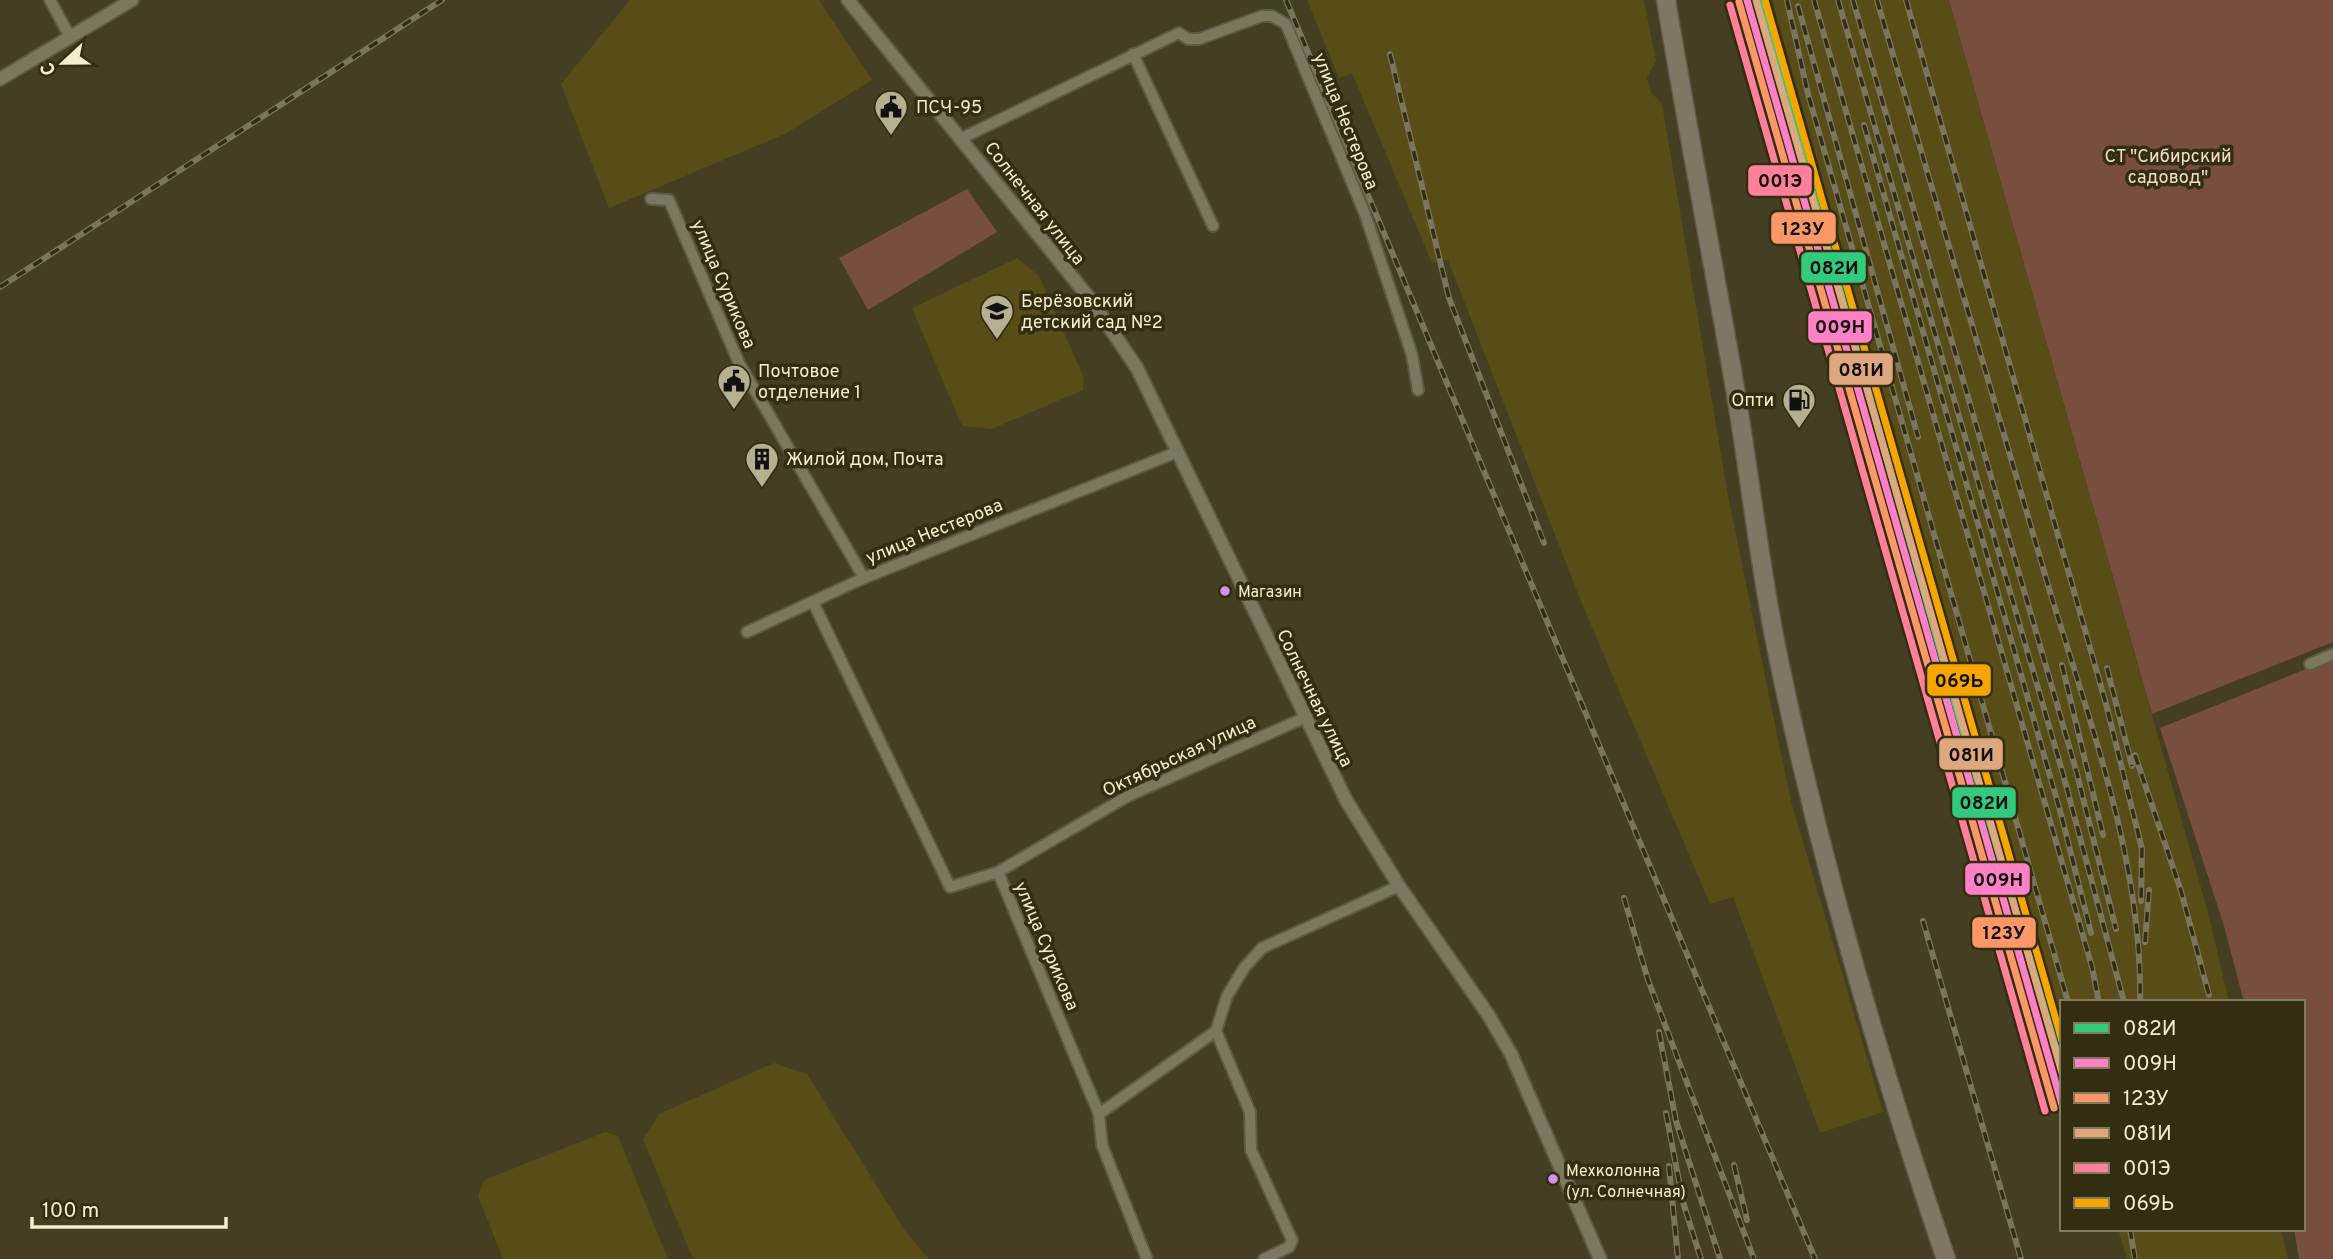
<svg xmlns="http://www.w3.org/2000/svg" width="2333" height="1259" viewBox="0 0 2333 1259" font-family="Overpass,sans-serif">
	<rect width="100%" height="100%" fill="#443e22"/>
	<!-- built -->
	<path fill="#584d16" d="M630,0H819L872,80L785,134L609,208L561,84Z
		M1307,0H1644L1656,61L1647,78L1651,92L1662,104L1727,491L1778,739L1791,801L1883,1112L1820,1133L1733,897L1710,904L1580,599L1448,260L1432,263L1352,73L1339,78Z
		M1772,0H1949L2209,916L2229,1002H2062V1028Z
		M1017,258L1039,276L1084,378L1083,390L992,429L962,426L912,308Z
		M774,1063L807,1074L905,1231L929,1259H693L643,1139L659,1114Z
		M605,1132L618,1136L668,1259H503L478,1196L484,1180Z
		M2118,1229H2281L2288,1259H2127Z"/>
	<!-- green -->
	<path fill="#784f3f" d="M1949,0H2333V642L2152,714Z
		M967,189L997,232L868,310L839,258Z
		M2333,658V1259H2299L2294,1229H2303V1002H2244L2224,926L2160,728Z"/>
	<g fill="none" stroke-linecap="round" stroke-linejoin="round">
		<defs>
			<path id="minor" d="M50,0L70,37
				M1133,54L1213,226
				M962,138L1179,33L1188,39H1199L1262,16H1272L1286,24L1365,214L1412,355L1418,390
				M651,199L669,200L739,363L864,578
				M813,602L950,887L998,872L1099,1114L1102,1145L1147,1259
				M747,632L864,578L1177,452
				M2310,664L2333,654
				M998,872L1128,796L1304,718
				M1216,1031L1250,1112L1251,1150L1292,1240L1289,1247L1264,1259
				M1099,1114L1216,1031L1227,996L1244,968L1262,948L1399,886"/>
			<path id="tertiary" d="M848,0L1090,299L1137,368L1346,800L1399,886L1489,1016L1511,1054L1600,1259
				M0,79L132,0"/>
			<path id="trunk" d="M1666,0C1687,126 1711,251 1733,377C1749,467 1758,557 1776,646C1818,854 1878,1059 1946,1259"/>
		</defs>
		<!-- minor casing -->
		<use href="#minor" stroke="#5e5a43" stroke-width="14"/>
		<!-- tertiary casing -->
		<use href="#tertiary" stroke="#5e5a43" stroke-width="16"/>
		<!-- trunk casing -->
		<use href="#trunk" stroke="#5e5a43" stroke-width="21"/>
		<!-- minor -->
		<use href="#minor" stroke="#7c775f" stroke-width="10"/>
		<!-- tertiary -->
		<use href="#tertiary" stroke="#7c775f" stroke-width="12"/>
		<!-- trunk -->
		<use href="#trunk" stroke="#807666" stroke-width="18"/>
		<defs>
			<path id="rail" d="M1286,0L1815,1259
				M1787,0L1808,94L2068,1002
				M1814,0L2092,967L2099,1002
				M1838,0L2063,774L2124,1002
				M1853,0L2076,770L2116,929
				M1877,0C1934,195 1991,390 2048,585C2088,718 2143,861 2140,1002
				M1906,0L2106,704L2142,849L2141,901
				M1798,6L1918,437
				M1390,54L1449,298L1544,543
				M1864,125L2062,818L2091,933
				M0,287L442,0
				M2062,665L2103,835
				M2107,668L2132,766
				M2135,755L2181,891L2209,995
				M1624,898L1648,980L1754,1259
				M1923,921L2021,1259
				M2145,942L2149,890
				M1659,1032L1676,1121L1720,1259
				M1666,1113L1683,1202L1701,1259
				M1734,1165L1747,1220
				M1669,1166L1678,1259
				M2130,1229L2135,1259"/>
		</defs>
		<!-- rail casing -->
		<use href="#rail" stroke="#7a755f" stroke-width="6"/>
		<!-- rail -->
		<use href="#rail" stroke="#332e12" stroke-width="3.5" stroke-dasharray="10" stroke-linecap="butt"/>
		<defs>
			<path id="rail-1" d="M1759,0L1958,714L2062,1069"/>
			<path id="rail-2" d="M1747,0L2062,1105"/>
			<path id="rail-3" d="M1739,2L2054,1108"/>
			<path id="rail-4" d="M1756,0L2062,1073"/>
			<path id="rail-5" d="M1730,5L2045,1111"/>
			<path id="rail-6" d="M1765,0L2062,1041"/>
		</defs>
		<!-- rail-1 casing -->
		<use href="#rail-1" stroke="#332e12" stroke-width="12"/>
		<!-- rail-2 casing -->
		<use href="#rail-2" stroke="#332e12" stroke-width="12"/>
		<!-- rail-3 casing -->
		<use href="#rail-3" stroke="#332e12" stroke-width="12"/>
		<!-- rail-4 casing -->
		<use href="#rail-4" stroke="#332e12" stroke-width="12"/>
		<!-- rail-5 casing -->
		<use href="#rail-5" stroke="#332e12" stroke-width="12"/>
		<!-- rail-6 casing -->
		<use href="#rail-6" stroke="#332e12" stroke-width="12"/>
		<!-- rail-1 -->
		<use href="#rail-1" stroke="#33ca7d" stroke-width="7"/>
		<!-- rail-2 -->
		<use href="#rail-2" stroke="#ff80c5" stroke-width="7"/>
		<!-- rail-3 -->
		<use href="#rail-3" stroke="#fc9868" stroke-width="7"/>
		<!-- rail-4 -->
		<use href="#rail-4" stroke="#dfa77e" stroke-width="7"/>
		<!-- rail-5 -->
		<use href="#rail-5" stroke="#ff8098" stroke-width="7"/>
		<!-- rail-6 -->
		<use href="#rail-6" stroke="#f7a600" stroke-width="7"/>
	</g>
	<!-- icons -->
	<defs>
		<symbol id="civic-pin" viewBox="-11 -11 22 30"><path d="M0 17L-7.5 6A9.5 9.5 0 1 1 7.5 6Z" fill="#b6b091" stroke="#332e12"/><path d="M-.6-6.5H3V-4.5H.6V-3L4-1V1h2V6H-6V1h2V-1L-.6-3ZM-1.2 2.5V6h2.4V2.5Z" fill="#111"/></symbol>
		<symbol id="school-pin" viewBox="-11 -11 22 30"><path d="M0 17L-7.5 6A9.5 9.5 0 1 1 7.5 6Z" fill="#b6b091" stroke="#332e12"/><path d="M0-5L7-2L0 1L-7-2ZM-4 1L0 2.5L4 1V4Q0 6-4 4Z" fill="#111"/></symbol>
		<symbol id="fuel-pin" viewBox="-11 -11 22 30"><path d="M0 17L-7.5 6A9.5 9.5 0 1 1 7.5 6Z" fill="#b6b091" stroke="#332e12"/><path d="M-5.5-6h7V0h2V4h1.3V-2.5L3-4.5l.8-.8L6-3V5H2.5V1h-1V6h-7ZM-4.2-4.7v3.2H.2V-4.7Z" fill="#111"/></symbol>
		<symbol id="building-pin" viewBox="-11 -11 22 30"><path d="M0 17L-7.5 6A9.5 9.5 0 1 1 7.5 6Z" fill="#b6b091" stroke="#332e12"/><path d="M-4-6H4V6H1V3H-1V6H-4ZM-2.5-4.3h1.7v1.8h-1.7ZM.8-4.3h1.7v1.8H.8ZM-2.5-1h1.7V.8h-1.7ZM.8-1h1.7V.8H.8Z" fill="#111"/></symbol>
	</defs>
	<g fill-rule="evenodd">
		<use href="#civic-pin" x="872" y="88" width="38" height="52"/>
		<use href="#school-pin" x="978" y="292" width="38" height="52"/>
		<use href="#civic-pin" x="715" y="362" width="38" height="52"/>
		<use href="#fuel-pin" x="1780" y="381" width="38" height="52"/>
		<use href="#building-pin" x="743" y="440" width="38" height="52"/>
	</g>
	<!-- markers -->
	<g fill="#d193ec" stroke="#332e12" stroke-width="2.5">
		<circle cx="1225" cy="591" r="6"/>
		<circle cx="1553" cy="1179" r="6"/>
	</g>
	<g text-anchor="middle" stroke-width="7" stroke-linejoin="round" paint-order="stroke">
		<!-- bus labels -->
		<g font-size="16" fill="#f4eecd" stroke="#332e12" text-anchor="start">
			<text x="1238" y="597">Магазин</text>
			<text x="1566" y="1176">Мехколонна<tspan x="1566" dy="21">(ул. Солнечная)</tspan></text>
		</g>
		<!-- poi labels -->
		<g font-size="18" fill="#f4eecd" stroke="#332e12" text-anchor="start">
			<text x="916" y="113">ПСЧ-95</text>
			<text x="1021" y="307">Берёзовский<tspan x="1021" dy="21">детский сад №2</tspan></text>
			<text x="758" y="377">Почтовое<tspan x="758" dy="21">отделение 1</tspan></text>
			<text x="1774" y="406" text-anchor="end">Опти</text>
			<text x="786" y="465">Жилой дом, Почта</text>
		</g>
		<!-- street labels -->
		<g font-size="18" fill="#f4eecd" stroke="#332e12">
			<text transform="translate(1346 121) rotate(68)" y="6">улица Нестерова</text>
			<text transform="translate(1035 203) rotate(52)" y="6">Солнечная улица</text>
			<text transform="translate(724 284) rotate(67)" y="6">улица Сурикова</text>
			<text transform="translate(934 531) rotate(-22)" y="6">улица Нестерова</text>
			<text transform="translate(1315 698) rotate(64)" y="6">Солнечная улица</text>
			<text transform="translate(1179 756) rotate(-25)" y="6">Октябрьская улица</text>
			<text transform="translate(1047 946) rotate(67)" y="6">улица Сурикова</text>
		</g>
		<!-- park labels -->
		<g font-size="18" fill="#efd9d2" stroke="#332e12">
			<text x="2168" y="162">СТ "Сибирский<tspan x="2168" dy="21">садовод"</tspan></text>
		</g>
	</g>
	<g stroke="#332e12" stroke-width="2.5">
		<rect x="1747" y="164" width="66" height="33" rx="7" fill="#ff8098"/>
		<rect x="1770" y="211" width="67" height="34" rx="7" fill="#fc9868"/>
		<rect x="1800" y="251" width="67" height="33" rx="7" fill="#33ca7d"/>
		<rect x="1807" y="310" width="66" height="34" rx="7" fill="#ff80c5"/>
		<rect x="1828" y="352" width="66" height="34" rx="7" fill="#dfa77e"/>
		<rect x="1926" y="663" width="66" height="34" rx="7" fill="#f7a600"/>
		<rect x="1938" y="737" width="66" height="34" rx="7" fill="#dfa77e"/>
		<rect x="1951" y="786" width="66" height="33" rx="7" fill="#33ca7d"/>
		<rect x="1964" y="862" width="67" height="34" rx="7" fill="#ff80c5"/>
		<rect x="1971" y="916" width="66" height="33" rx="7" fill="#fc9868"/>
	</g>
	<g font-size="19" text-anchor="middle" font-weight="bold" fill="#111">
		<text x="1780" y="187">001Э</text>
		<text x="1803" y="235">123У</text>
		<text x="1834" y="274">082И</text>
		<text x="1840" y="333">009Н</text>
		<text x="1861" y="376">081И</text>
		<text x="1959" y="687">069Ь</text>
		<text x="1971" y="761">081И</text>
		<text x="1984" y="809">082И</text>
		<text x="1998" y="886">009Н</text>
		<text x="2004" y="939">123У</text>
	</g>
	<!-- legend -->
	<rect x="2060" y="1000" width="245" height="231" fill="#332e12" stroke="#807b5d" stroke-width="2"/>
	<rect x="2074" y="1023" width="35" height="10" fill="#33ca7d" stroke="#807b5d" stroke-width="2"/>
	<text x="2123" y="1035" font-size="21" fill="#f4eecd">082И</text>
	<rect x="2074" y="1058" width="35" height="10" fill="#ff80c5" stroke="#807b5d" stroke-width="2"/>
	<text x="2123" y="1070" font-size="21" fill="#f4eecd">009Н</text>
	<rect x="2074" y="1093" width="35" height="10" fill="#fc9868" stroke="#807b5d" stroke-width="2"/>
	<text x="2123" y="1105" font-size="21" fill="#f4eecd">123У</text>
	<rect x="2074" y="1128" width="35" height="10" fill="#dfa77e" stroke="#807b5d" stroke-width="2"/>
	<text x="2123" y="1140" font-size="21" fill="#f4eecd">081И</text>
	<rect x="2074" y="1163" width="35" height="10" fill="#ff8098" stroke="#807b5d" stroke-width="2"/>
	<text x="2123" y="1175" font-size="21" fill="#f4eecd">001Э</text>
	<rect x="2074" y="1198" width="35" height="10" fill="#f7a600" stroke="#807b5d" stroke-width="2"/>
	<text x="2123" y="1210" font-size="21" fill="#f4eecd">069Ь</text>
	<!-- north arrow -->
	<g transform="translate(63 63) rotate(248)" stroke="#332e12" stroke-width="5" paint-order="stroke">
	<path d="M0-5L12 26L0 18L-12 26Z" fill="#f4eecd"/>
	<text y="-10" font-size="19" font-weight="bold" text-anchor="middle" fill="#f4eecd">С</text>
	</g>
	<!-- scale -->
	<path d="M32 1217v10h194v-10" fill="none" stroke="#f4eecd" stroke-width="3.5"/>
	<text x="42" y="1217" font-size="21" fill="#f4eecd" stroke="#332e12" stroke-width="5" paint-order="stroke">100 m</text>
</svg>
